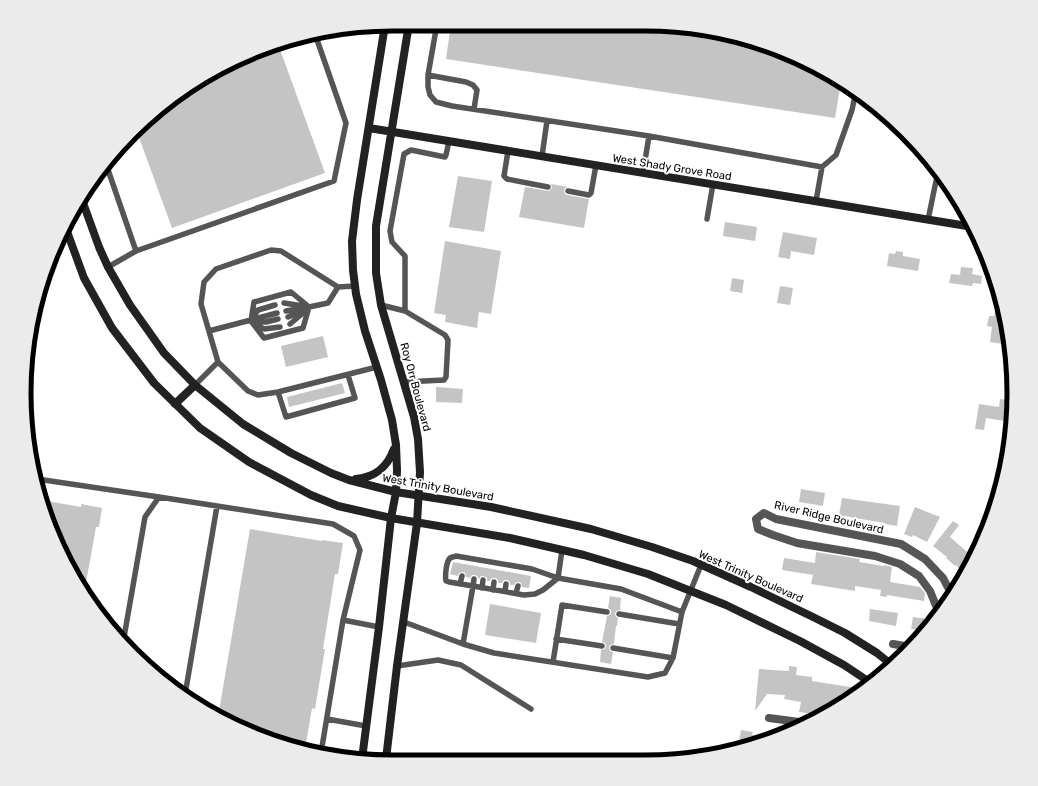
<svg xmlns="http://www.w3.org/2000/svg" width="1038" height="786" viewBox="0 0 1038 786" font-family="Rubik,sans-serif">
	<rect width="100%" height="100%" fill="#fff"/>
	<!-- building -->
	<path fill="#c4c4c4" d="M451,24L669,25L741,37L841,82L835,118L446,59Z
		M278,44L325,173L172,228L137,132L208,74Z
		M458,176L492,181L484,232L449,227Z
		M551,184L568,187L565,188L564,191L565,194L567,195L589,199L584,228L519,217L525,187L549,191L552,188Z
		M725,222L757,227L755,241L723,236Z
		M783,232L817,238L814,255L791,251L790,259L778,257Z
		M445,241L501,251L491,314L479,312L477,328L445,322L446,315L434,313Z
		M896,251L903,252V256L920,259L918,271L887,266L889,253L895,254Z
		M961,267L973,268L972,274L982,276L981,284L973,283L972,286L949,283L951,274L960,275Z
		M732,278L744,280L742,293L730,291Z
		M780,286L793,288L790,305L777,303Z
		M998,291L1007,321L1009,345L990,342L992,327L987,326L989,316H994Z
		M323,336L328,357L286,367L281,346Z
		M342,383L345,393L289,407L287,397Z
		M436,387L463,389L462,403L436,402Z
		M1000,399L1013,401L1011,422L986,418L984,430L975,429L979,404L999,407Z
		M801,489L825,493L823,506L799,502Z
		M842,498L900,506L897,526L885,524V523L861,519L839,515Z
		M41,500L81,507V504L102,508L99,527H96L84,594L44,511Z
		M915,507L940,517L927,542L913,535L912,537L904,534Z
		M953,521L959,525L950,537L973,557L964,574L956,565L955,566L946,558L947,557L933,546Z
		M250,529L322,541V540L343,543L338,574H335L323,649H325L315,709L312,708L305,749L274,742L218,717Z
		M816,552L860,559L859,562L884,566L885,565L892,567L890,582L920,587L925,593L924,601L887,595V597L880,596L881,590L855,586V591L811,584L813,575L782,570L784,558L815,563Z
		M453,562L531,576L529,588L522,587L521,583L519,582L515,583L514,585H510V582L507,580H504L502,583H498V580L495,578H492L490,581H487V578L484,576H481L479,579L477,576L475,575H472L470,578L466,577L465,573L463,572L459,573L458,576L450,574Z
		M610,596L621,598L620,610L616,611L615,614L616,617L618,618L617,626H616L614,644L610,645L609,648L610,651L613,652L611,664L600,662L601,650L605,649L606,646L605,643L602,642L607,616L610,615L611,613V610L608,608Z
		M490,604L541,613L536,643L485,635Z
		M870,609L898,613L896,626L869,621Z
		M913,617L934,620L925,631L911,629Z
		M789,666L797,667L796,675L812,677V681L863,689L850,700L822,715L799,712L801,702L784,699L785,695L767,694L755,711L759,669L789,671Z
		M741,730L753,732L752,735L770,738L738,747Z"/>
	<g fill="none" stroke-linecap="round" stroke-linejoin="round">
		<!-- lane -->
		<path stroke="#555" stroke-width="5.5" d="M437,24L428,75V87L430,95L436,102L452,106L649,136L822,167
			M428,75L466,82L473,85L477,90L474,109
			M508,151L504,176L507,179L548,187
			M542,156L547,121
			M106,164L136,251
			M643,173L649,136
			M568,191L589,195L591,193L596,165
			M816,201L822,167L836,155L852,110L856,91
			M707,219L713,184
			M928,220L936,181L938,179L945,180
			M108,267L136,251L334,181L346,123L315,34
			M355,286L338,287L281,251L271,250L216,269L204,282L201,304L218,362L248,391L258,395L278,392L377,367
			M291,292L309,307L303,328L264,338L251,321L254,302Z
			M284,303L303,306
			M381,305L405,311L445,335L448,340L446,377L444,380L404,382
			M286,311L309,307L328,303L338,287
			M405,311V256L392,242L390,231L404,154L411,150L445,157L446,155L449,141
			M288,317L304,310
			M252,319L258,310L275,305
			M255,321L266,322L278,319
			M254,323L264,329L280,327
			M290,324L309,308
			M209,331L277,313
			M195,385L218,362
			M278,392L286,417L355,398L348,375
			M37,479L159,497
			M562,550L558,578L621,589L682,612L701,565
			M474,579L473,586L449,582L446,581C445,576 446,562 450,558C452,557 454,557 456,556L532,569L558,578
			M460,584L462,576
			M482,588L483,580
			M493,590L494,582
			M505,591L506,584
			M516,593L518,586
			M619,614L679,624
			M404,622L463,644L473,586L524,595L535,594L543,590L558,578
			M556,639L602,646
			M123,643L145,517L159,497L333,524L354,536L360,550L343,620L379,627
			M463,644L494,653L648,677L665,673L673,658L682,612
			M613,648L673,658
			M553,662L562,605L607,612
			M397,666L438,660L461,665L531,709
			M185,695L217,506
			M327,719L366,726
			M321,753L343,620"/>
		<!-- street -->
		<path stroke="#555" stroke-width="8" d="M939,613L930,591L919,576L900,564L875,556L797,543L773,535L758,529L756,519L764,513L776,519L901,544L925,559L943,578L953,597
			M893,644L911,647
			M769,718L807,723"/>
		<!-- secondary -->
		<path stroke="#222" stroke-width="8" d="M369,128L973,227
			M82,200L99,247L108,267L130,305L164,353L195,385L243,424L291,453L331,473L349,480L396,492L491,507L591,529L652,547L693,561L751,587L813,617L845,633L877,653L892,665
			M65,226L84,278L112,328L154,383L200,428L249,462L311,495L338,506L391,518L510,538L584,555L648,574L726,605L800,641L844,665L871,683
			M175,404L195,385
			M356,479C375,477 387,468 394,449
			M362,759L379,627L391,518L396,492L397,470L396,445L392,420L381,380L365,331L356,294L353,270L352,241L357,200L385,25
			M386,759L397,666L417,523L420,472L418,439L414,417L381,305L376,273V226L409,24"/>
	</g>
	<g text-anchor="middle" stroke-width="4" stroke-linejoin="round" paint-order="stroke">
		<!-- street labels -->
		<g font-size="11" fill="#000" stroke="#fff">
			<text transform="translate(672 167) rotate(9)" y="4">West Shady Grove Road</text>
			<text transform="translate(416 387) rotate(75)" y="4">Roy Orr Boulevard</text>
			<text transform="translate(438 487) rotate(10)" y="4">West Trinity Boulevard</text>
			<text transform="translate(829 517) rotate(13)" y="4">River Ridge Boulevard</text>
			<text transform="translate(751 576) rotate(24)" y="4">West Trinity Boulevard</text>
		</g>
	</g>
	<!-- crop -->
	<path d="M0 0H1038V786H0ZM393 31H645A362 362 0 0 1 1007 393V393A362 362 0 0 1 645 755H393A362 362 0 0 1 31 393V393A362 362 0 0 1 393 31Z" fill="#ebebeb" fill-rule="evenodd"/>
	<path fill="none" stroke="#000" stroke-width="5" d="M393 31H645A362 362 0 0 1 1007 393V393A362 362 0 0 1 645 755H393A362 362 0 0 1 31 393V393A362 362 0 0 1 393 31Z"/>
</svg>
